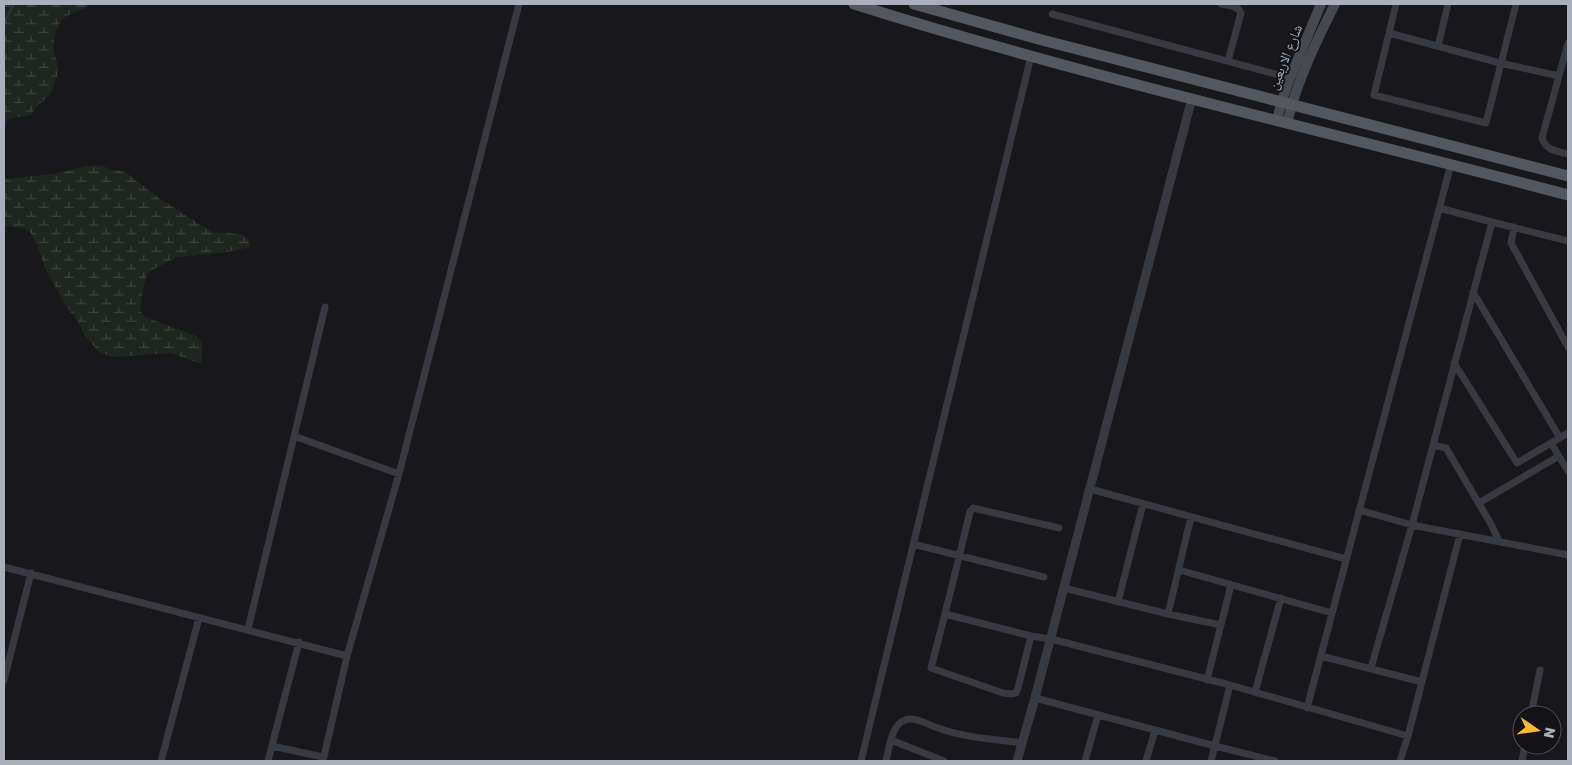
<svg xmlns="http://www.w3.org/2000/svg" width="1572" height="765" viewBox="0 0 1572 765" font-family="'Golos Text','Noto Naskh Arabic',sans-serif">
	<defs>
		<pattern id="wetland-marsh" width="20" height="14" patternUnits="userSpaceOnUse" patternTransform="scale(1.25)"><rect width="20" height="14" fill="#1e261f"/><path d="M1 5h8M5 5V1M11 12h8M15 12V8" fill="none" stroke="#3c433e"/></pattern>
	</defs>
	<rect width="100%" height="100%" fill="#18181b"/>
	<!-- wetland -->
	<path fill="url(#wetland-marsh)" d="M4,4H91C84,10 68,14 64,18C56,25 53,41 54,51C55,57 58,63 58,70C58,75 55,83 53,89C48,100 36,104 31,115L13,118L7,120L4,126Z
		M100,165L113,170L124,171L160,199L212,232L242,234L248,239L250,247L222,253L177,257L152,270L148,273L144,284L140,311L145,317L196,336L202,343L201,364L171,353L113,357L99,352L84,335L78,321L65,305L44,266L40,253L31,233L24,228L4,226V179L53,174L88,166Z"/>
	<g fill="none" stroke-linecap="round" stroke-linejoin="round">
		<!-- stream -->
		<path stroke="#2d3740" stroke-width="2" d="M4,23L14,4"/>
		<!-- minor -->
		<path stroke="#393a40" stroke-width="7" d="M1221,4C1228,5 1239,6 1241,13L1228,61
			M1396,4L1374,95L1486,123L1516,4
			M1052,14L1290,78
			M1389,33L1500,63L1559,76
			M1568,43L1542,138C1546,151 1557,151 1568,154
			M1438,46L1448,4
			M1439,208L1492,222
			M1514,227L1511,243L1568,347
			M1473,292L1560,438
			M1454,363L1517,463L1568,433
			M294,436L399,474
			M1551,443L1568,471
			M1433,445L1446,448L1491,524L1499,541
			M1090,489L1346,559
			M1479,503L1559,456
			M1359,510L1412,525L1568,555
			M1059,528L973,508L970,512L945,614L1031,636L1051,639L1230,685
			M913,544L1044,577
			M4,567L347,656
			M1179,570L1332,613
			M1064,588L1168,614L1221,625
			M1118,602L1143,504
			M945,614L931,668L1003,693L1011,694L1016,693L1018,688L1031,636
			M1168,614L1191,517
			M248,629L325,307
			M1321,656L1422,682
			M1371,668L1412,525L1492,222L1568,241
			M4,680L31,573
			M1207,680L1231,585
			M1255,692L1281,598
			M1035,698L1215,746L1275,761
			M1307,708L1451,164
			M1531,715L1540,670
			M891,740L944,761
			M272,746L323,757
			M161,761L199,618
			M268,761L299,642
			M323,761L347,656L399,474L519,4
			M861,761L1031,56
			M886,761C889,749 891,725 905,720C915,716 928,725 938,728C965,738 994,739 1023,743
			M1085,761L1098,715
			M1146,761L1155,730
			M1211,761L1230,685L1408,736
			M1400,761L1408,736L1460,534
			M1522,761L1525,745"/>
		<!-- tertiary -->
		<path stroke="#393a40" stroke-width="9" d="M1017,761L1035,698L1192,98"/>
		<!-- secondary -->
		<path stroke="#474950" stroke-width="10" d="M1277,121L1281,103L1290,78L1321,4
			M1287,123C1297,81 1316,42 1335,4"/>
		<!-- primary -->
		<path stroke="#55575f" stroke-width="11" d="M854,4C1089,78 1330,132 1568,195
			M914,4L1042,40L1568,176"/>
	</g>
	<g text-anchor="middle" stroke-width="4" stroke-linejoin="round" paint-order="stroke">
		<!-- street labels -->
		<g font-size="14" fill="#aaafbb" stroke="#131316">
			<text transform="translate(1285 57) rotate(-68)" y="5">شارع الاربعين</text>
		</g>
	</g>
	<!-- border -->
	<rect width="1572" height="765" fill="none" stroke="#aaafbb" stroke-width="10"/>
	<!-- north arrow -->
	<g transform="translate(1537 730) rotate(103)"><circle r="24" fill="#131316" stroke="#4f5158"/>
	<path d="M0-4L9 19L0 12L-9 19Z" fill="#fcbb2f"/>
	<text y="-8" font-size="14" font-weight="bold" text-anchor="middle" fill="#aaafbb">N</text>
	</g>
</svg>
